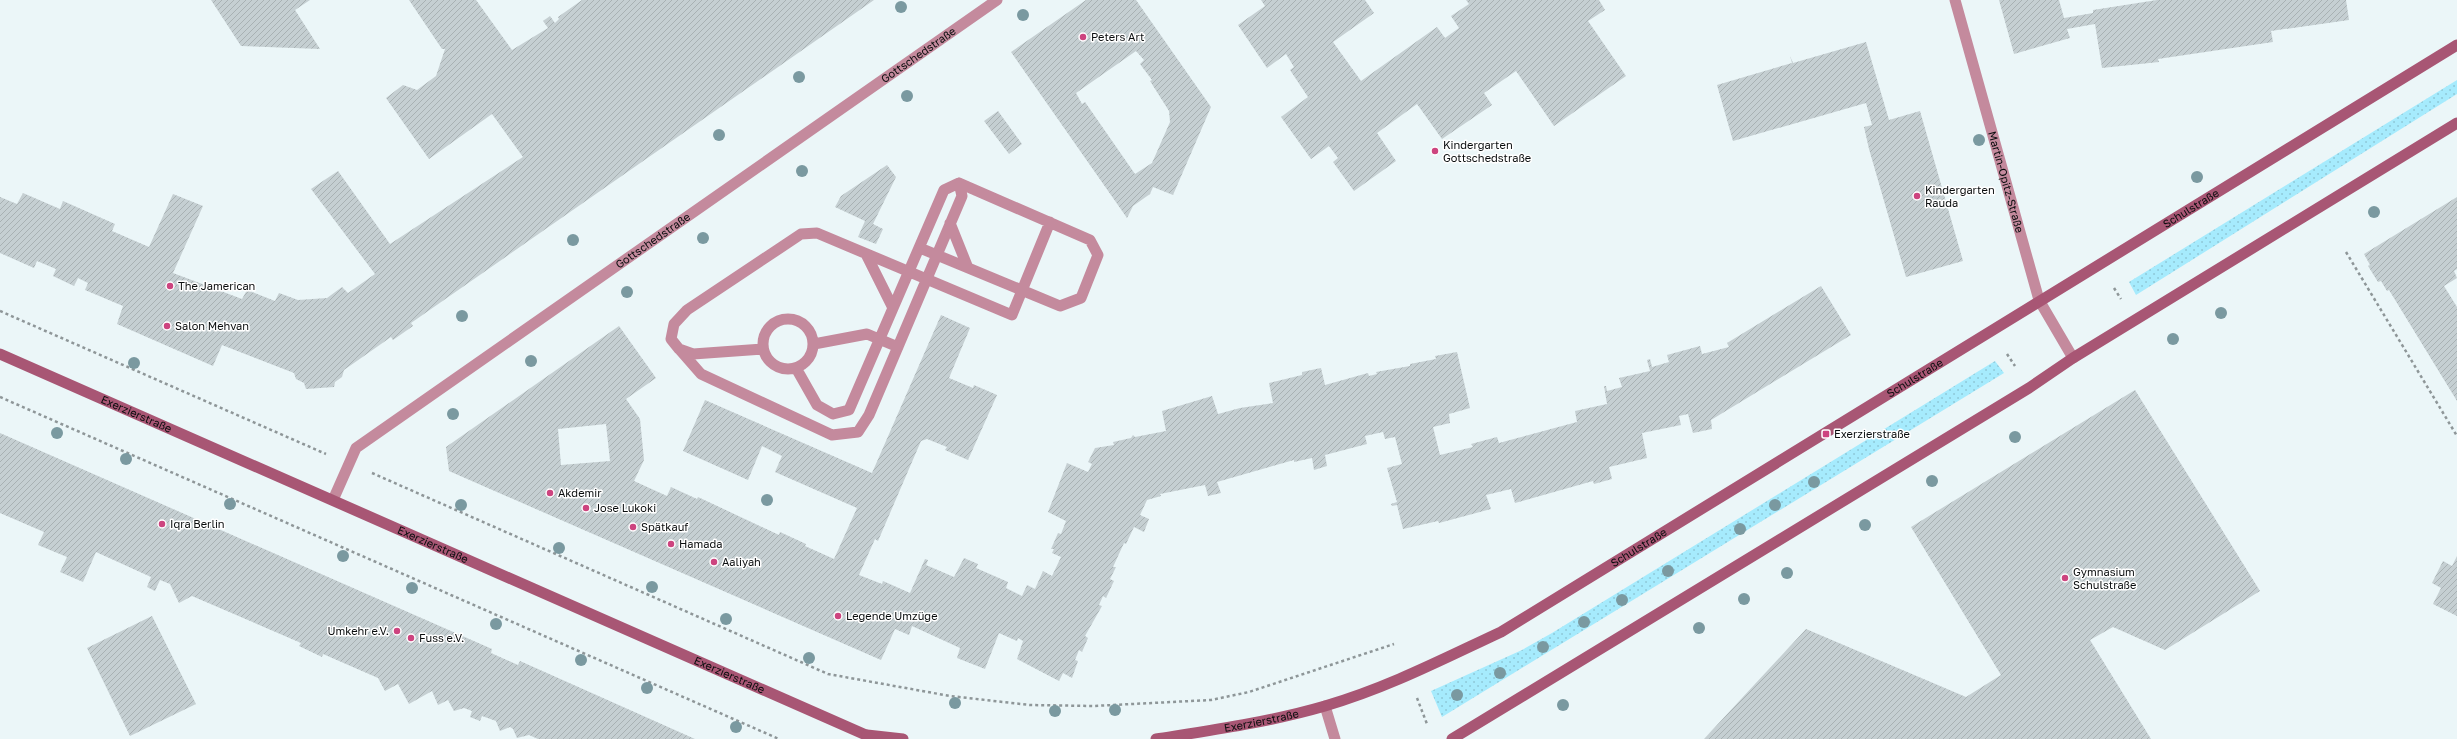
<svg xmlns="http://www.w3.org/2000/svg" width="2457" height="739" viewBox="0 0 2457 739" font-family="'Golos Text',sans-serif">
	<defs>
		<pattern id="grass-dots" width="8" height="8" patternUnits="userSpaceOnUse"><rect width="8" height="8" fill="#a6ebfd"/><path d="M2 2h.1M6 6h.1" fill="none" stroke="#8ec8d8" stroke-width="1.8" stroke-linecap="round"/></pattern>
		<pattern id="building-hatch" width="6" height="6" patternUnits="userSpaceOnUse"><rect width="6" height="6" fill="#c5cfd2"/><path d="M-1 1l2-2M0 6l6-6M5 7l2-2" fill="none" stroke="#a8b1b3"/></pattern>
	</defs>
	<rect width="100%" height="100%" fill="#ebf6f8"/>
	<!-- grass -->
	<path fill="url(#grass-dots)" d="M2457,80V94L2136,295L2129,282Z
		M1995,361L2004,373L1442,717L1431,691L1522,650L1552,633Z"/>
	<!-- building -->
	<path fill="url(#building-hatch)" fill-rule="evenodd" d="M211,0H310L295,10L320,49L241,46Z
		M409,0H476L512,50L548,28L543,21L550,16L555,23L559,19L558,17L582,0H874L411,323L413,326L393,340L391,337L344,370L342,377L335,382L334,387L306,389L304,383L296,379L294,373L222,345L213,366L117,324L123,306L85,290L88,283L78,278L74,286L53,276L56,269L37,261L34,268L0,253V197L17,204L23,193L60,209L63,201L115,224L112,231L149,247L173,194L203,206L173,273L242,299L247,290L275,301L279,293L298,300L327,298L342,287L348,293L375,274L311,189L338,171L390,244L523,157L492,114L429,159L386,98L403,85L417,90L436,76L445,49H442Z
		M1086,0H1136L1211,107L1173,195L1153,187L1150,194L1133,206L1127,218L1011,52ZM1136,51L1144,60L1140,64L1152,80L1150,81L1169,111L1170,122L1152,163L1135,174L1085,102L1082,104L1076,93Z
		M1261,0H1365L1374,13L1333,42L1361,81L1437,27L1445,38L1459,28L1451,16L1469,4L1466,0H1599L1605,10L1588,21L1626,76L1554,126L1516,71L1484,93L1492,105L1442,139L1417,104L1377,133L1396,161L1354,191L1333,162L1338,158L1329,146L1311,159L1281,117L1308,97L1290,70L1294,67L1286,54L1267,68L1238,25L1265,6Z
		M1999,0H2059L2064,18L2093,13V10L2157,0H2346L2349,20L2271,31L2273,42L2158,59L2159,62L2102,68L2095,24L2067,29L2070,38L2014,54Z
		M1866,42L1889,120L1920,111L1963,261L1906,277L1869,149L1864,127L1872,125L1866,103L1733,141L1717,85L1792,63L1790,56L1793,63Z
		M998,111L1022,144L1009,154L984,121Z
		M887,165L896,177L873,224L883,229L876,244L858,237L865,221L835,207L841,196Z
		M2457,197V269L2454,271L2457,278L2444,286L2457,307V401L2389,290L2387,291L2381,281L2378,282L2368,266L2370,265L2364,254Z
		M1821,286L1851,335L1711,420L1712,429L1693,433L1688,414L1679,416L1681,425L1642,433L1647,458L1609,467L1612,479L1594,484L1593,481L1515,503L1511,489L1486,495L1491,509L1439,523L1438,521L1403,529L1397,505L1392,506L1391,504L1397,502L1387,468L1402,464L1395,437L1385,439L1383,432L1365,436L1367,444L1325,455L1327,466L1314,470L1312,458L1294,462V460L1217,482L1221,493L1208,496L1205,485L1160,494L1161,496L1147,500L1140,515L1149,519L1144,532L1134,527L1126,544L1124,543L1113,567H1116L1110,579L1114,581L1113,583L1106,598L1103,596L1099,605L1102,606L1085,636L1088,638L1082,652L1079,650L1075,660L1078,661L1072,678L1063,673L1059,681L1017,659L1023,641L1018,638L1017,641L999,633L985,669L957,658L960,648L912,626L909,635L895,629L881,660L449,471L446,447L619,326L656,378L626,399L640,419L644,460L634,481L667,496L671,487L697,499L698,497L779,535L780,532L806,544L805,546L834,559L857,508L775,472L782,456L762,446L748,480L683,451L705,400L872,473L941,315L970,328L949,378L973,388L974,385L997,395L968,460L945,450L947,447L927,439L921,441L878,541L875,539L859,575L882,584L883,581L910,593L925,559L928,560L926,565L954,577L964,558L978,564L976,568L1008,582L1006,588L1022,596L1027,585L1035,589L1043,571L1052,576L1061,557L1052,553L1054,549H1051L1058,533L1061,534L1066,521L1048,512L1067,463L1088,472L1092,464L1088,462L1095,448L1114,445L1113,442L1131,438L1133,435L1135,437L1166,431L1162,411L1212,396L1218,414L1240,408L1273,403L1269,383L1302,375V372L1321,368L1325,385L1368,373L1369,376L1377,374L1376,372L1410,366V364L1436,359L1435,356L1457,352L1470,408L1449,414L1450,423L1433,427L1440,455L1473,447L1471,444L1497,437L1499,443L1577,422L1575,411L1607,404L1604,386H1606L1607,391L1622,387L1619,378L1650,371L1647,360L1650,359L1652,367L1669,362L1667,355L1700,346L1702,354L1729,347L1727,343ZM606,424L610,461L561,465L558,429Z
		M2135,390L2260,591L2165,650L2113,627L2090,640L2151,739H1704L1806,629L1966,697L2001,675L1911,527Z
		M0,433L492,649L491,653L518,665L520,661L695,739H538L529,735L517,738L513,729L510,727L500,731L496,721L482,716L480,721L470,717L472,711L464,708L454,711L448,700L438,705L432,691L409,704L398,684L385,691L378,678L323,654L322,657L299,646L301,643L192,596L179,603L170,584L160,580L155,591L147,587L151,577L96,552L83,582L60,572L67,557L38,545L44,532L0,513Z
		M2457,556V616L2433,604L2441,588L2432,583L2443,561L2452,566Z
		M152,616L196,704L130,736L87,648Z"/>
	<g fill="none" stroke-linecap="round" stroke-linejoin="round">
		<!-- path -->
		<path stroke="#8e9698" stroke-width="2.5" stroke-dasharray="3 3" stroke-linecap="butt" d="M2346,252L2457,436
			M2114,288L2121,299
			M0,311L326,454
			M2007,354L2015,366
			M0,397L779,739
			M372,473L828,674L950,696L1030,705L1093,706L1211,700L1249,692L1394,644
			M1417,698L1427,724"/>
		<!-- service -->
		<path stroke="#c48a9d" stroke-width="11" d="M950,223L968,268
			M866,254L893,308
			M763 344a25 25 0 1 1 50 0a25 25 0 1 1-50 0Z
			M814,344L867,334L898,347
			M763,349L693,354L679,349L671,339L674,324L687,310L801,234L817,233L1012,315L1050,222
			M680,350L701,374L832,435L858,432L869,415L962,196L959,183
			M796,368L817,405L833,414L849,410L944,190L959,183L1090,240L1098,255L1081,298L1060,306L920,248"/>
		<!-- minor -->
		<g stroke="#c48a9d" stroke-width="11">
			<path id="s1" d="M1955,0L2039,300L2073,358"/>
			<path id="s2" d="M333,500L356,448L997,0"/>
			<path d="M1325,706L1335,739"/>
		</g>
		<!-- secondary -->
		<g stroke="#a85674" stroke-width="11">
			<path id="s3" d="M0,354L875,739"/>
			<path d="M867,735L903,739"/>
			<path id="s4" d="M1156,739C1213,730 1270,722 1325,706C1387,688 1443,659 1501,632L2457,45"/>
			<path d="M1452,739L2029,388L2073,358L2457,123"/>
		</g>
	</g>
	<!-- trees -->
	<g fill="#7a99a0">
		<circle cx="901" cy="7" r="6"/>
		<circle cx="1023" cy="15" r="6"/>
		<circle cx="799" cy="77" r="6"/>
		<circle cx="907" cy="96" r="6"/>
		<circle cx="719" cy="135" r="6"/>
		<circle cx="1979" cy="140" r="6"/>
		<circle cx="802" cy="171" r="6"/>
		<circle cx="2197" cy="177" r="6"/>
		<circle cx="2374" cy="212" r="6"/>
		<circle cx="703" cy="238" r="6"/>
		<circle cx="573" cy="240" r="6"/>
		<circle cx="627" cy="292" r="6"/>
		<circle cx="2221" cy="313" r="6"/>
		<circle cx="462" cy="316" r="6"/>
		<circle cx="2173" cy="339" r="6"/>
		<circle cx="531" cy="361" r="6"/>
		<circle cx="134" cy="363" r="6"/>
		<circle cx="453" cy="414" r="6"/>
		<circle cx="57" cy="433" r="6"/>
		<circle cx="2015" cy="437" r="6"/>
		<circle cx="126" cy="459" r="6"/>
		<circle cx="1932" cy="481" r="6"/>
		<circle cx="1814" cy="482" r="6"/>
		<circle cx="767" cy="500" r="6"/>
		<circle cx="230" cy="504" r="6"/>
		<circle cx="461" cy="505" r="6"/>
		<circle cx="1775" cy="505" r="6"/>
		<circle cx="1865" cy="525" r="6"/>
		<circle cx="1740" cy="529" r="6"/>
		<circle cx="559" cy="548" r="6"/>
		<circle cx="343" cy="556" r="6"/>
		<circle cx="1668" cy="571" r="6"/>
		<circle cx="1787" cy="573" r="6"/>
		<circle cx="652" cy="587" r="6"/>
		<circle cx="412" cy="588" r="6"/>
		<circle cx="1744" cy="599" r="6"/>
		<circle cx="1622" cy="600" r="6"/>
		<circle cx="726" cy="619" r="6"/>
		<circle cx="1584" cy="622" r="6"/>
		<circle cx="496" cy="624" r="6"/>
		<circle cx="1699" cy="628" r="6"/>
		<circle cx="1543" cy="647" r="6"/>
		<circle cx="809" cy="658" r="6"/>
		<circle cx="581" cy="660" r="6"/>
		<circle cx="1500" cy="673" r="6"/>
		<circle cx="647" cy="688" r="6"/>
		<circle cx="1457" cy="695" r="6"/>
		<circle cx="955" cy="703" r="6"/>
		<circle cx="1563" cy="705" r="6"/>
		<circle cx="1115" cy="710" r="6"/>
		<circle cx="1055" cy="711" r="6"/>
		<circle cx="736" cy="727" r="6"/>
	</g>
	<!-- markers -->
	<g fill="#cd447f" stroke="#fff" stroke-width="1.5">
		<circle cx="1083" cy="37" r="4"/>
		<circle cx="1435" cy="151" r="4"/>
		<circle cx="1917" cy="196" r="4"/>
		<circle cx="170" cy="286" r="4"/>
		<circle cx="167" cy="326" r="4"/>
		<rect x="1822" y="430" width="8" height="8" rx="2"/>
		<circle cx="550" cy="493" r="4"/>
		<circle cx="586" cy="508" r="4"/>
		<circle cx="162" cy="524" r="4"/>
		<circle cx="633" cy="527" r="4"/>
		<circle cx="671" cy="544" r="4"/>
		<circle cx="714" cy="562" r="4"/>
		<circle cx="2065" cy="578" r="4"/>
		<circle cx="838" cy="616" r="4"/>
		<circle cx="397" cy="631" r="4"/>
		<circle cx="411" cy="638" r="4"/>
	</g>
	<g text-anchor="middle" stroke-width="3" stroke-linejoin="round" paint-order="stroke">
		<!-- poi labels -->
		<g font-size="11" fill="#0a0d0e" stroke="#fff" text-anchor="start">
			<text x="1091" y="41">Peters Art</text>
			<text x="1443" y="149">Kindergarten<tspan x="1443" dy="13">Gottschedstraße</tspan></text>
			<text x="1925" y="194">Kindergarten<tspan x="1925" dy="13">Rauda</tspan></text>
			<text x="178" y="290">The Jamerican</text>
			<text x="175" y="330">Salon Mehvan</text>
			<text x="1834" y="438">Exerzierstraße</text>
			<text x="558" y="497">Akdemir</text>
			<text x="594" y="512">Jose Lukoki</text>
			<text x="170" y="528">Iqra Berlin</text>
			<text x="641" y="531">Spätkauf</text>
			<text x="679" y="548">Hamada</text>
			<text x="722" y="566">Aaliyah</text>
			<text x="2073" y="576">Gymnasium<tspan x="2073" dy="13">Schulstraße</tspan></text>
			<text x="846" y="620">Legende Umzüge</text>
			<text x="389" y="635" text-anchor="end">Umkehr e.V.</text>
			<text x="419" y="642">Fuss e.V.</text>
		</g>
		<!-- street labels -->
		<g font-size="11" fill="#0a0d0e" stroke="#fff">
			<text dy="4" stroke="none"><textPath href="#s2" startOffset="743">Gottschedstraße</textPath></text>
			<text dy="4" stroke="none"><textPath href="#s1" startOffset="189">Martin-Opitz-Straße</textPath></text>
			<text dy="4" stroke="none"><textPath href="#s4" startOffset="1173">Schulstraße</textPath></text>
			<text dy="4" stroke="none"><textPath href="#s2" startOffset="419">Gottschedstraße</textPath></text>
			<text dy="4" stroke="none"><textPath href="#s4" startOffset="849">Schulstraße</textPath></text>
			<text dy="4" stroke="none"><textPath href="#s3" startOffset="149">Exerzierstraße</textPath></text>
			<text dy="4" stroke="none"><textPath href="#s3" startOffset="473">Exerzierstraße</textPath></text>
			<text dy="4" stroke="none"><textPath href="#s4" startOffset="525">Schulstraße</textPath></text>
			<text dy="4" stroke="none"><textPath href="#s3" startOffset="797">Exerzierstraße</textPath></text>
			<text dy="4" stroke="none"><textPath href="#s4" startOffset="107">Exerzierstraße</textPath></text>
		</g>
	</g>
</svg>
